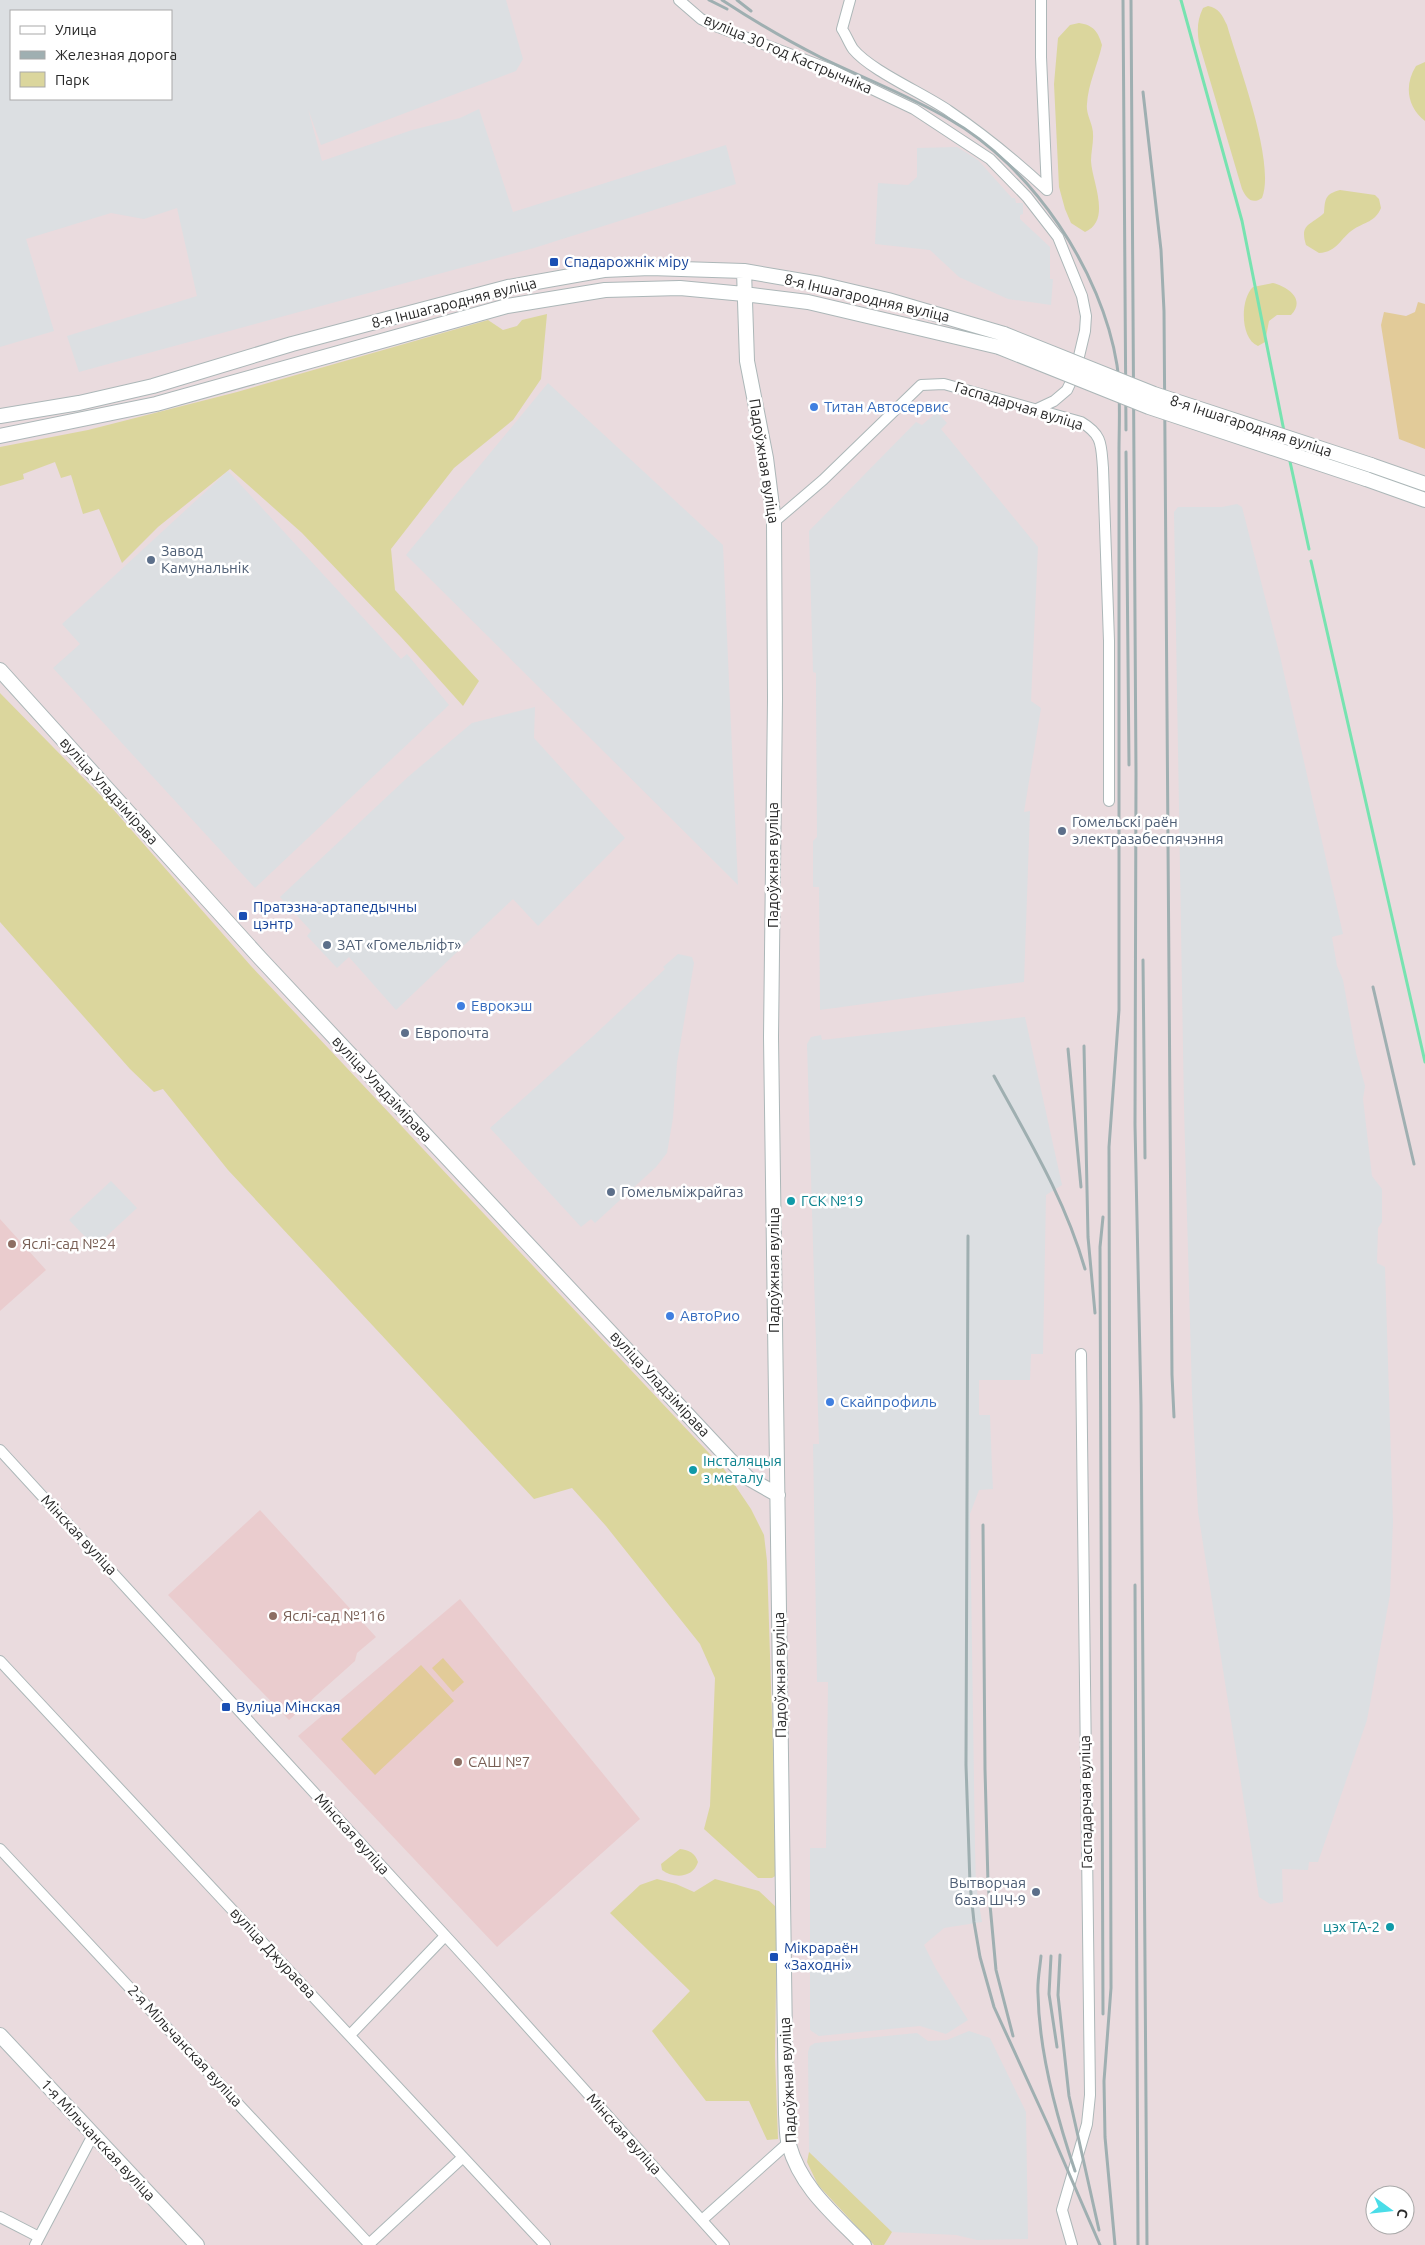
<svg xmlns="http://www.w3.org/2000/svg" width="1425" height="2245" viewBox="0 0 1425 2245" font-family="Ubuntu,sans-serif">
	<rect width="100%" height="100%" fill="#eadbde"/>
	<!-- industrial -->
	<path fill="#dcdfe2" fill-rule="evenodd" d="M0,0H506L523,59L516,71L321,145L308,109L322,161L412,130L460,118L479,109L513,212L726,145L736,184L534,248L79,372L67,336L197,296L177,208L144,219L111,213L26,239L54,331L0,347ZM11,11H171V99H11Z
		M957,147L978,160L1012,198H1015L1016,203H1023V214L1020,215V219L1050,247V279H1053L1051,305L1008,299L959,277L930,250L875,244L878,183L908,185L917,177V148Z
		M548,383L723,545L738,885L406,555Z
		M937,412L947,423L941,429L1038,547L1031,701L1041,708L1024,812L1030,811L1024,982L820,1010L819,887H813V841L817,837L816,692V673L813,672L809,531L916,422L922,425Z
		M228,471L401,659L407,654L449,705L255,888L53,668L80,644L62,624Z
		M1237,504L1242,507L1280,656L1343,934L1332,937L1337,966L1343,980L1356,1053L1365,1086L1363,1099L1372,1176L1382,1189V1222L1378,1228L1377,1263L1385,1267L1393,1522L1390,1595L1367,1720L1318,1862H1309L1308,1870L1282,1869L1283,1902L1270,1904L1259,1897L1198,1512L1192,1394L1184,1108L1174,512L1178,507H1222Z
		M535,707L534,738L625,838L538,926L513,899L396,1010L349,957L337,968L307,936L311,931L280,897L409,776L472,723Z
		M678,954L692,957L694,963L677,1063L673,1118L667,1153L656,1167L595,1223L591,1219L581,1227L490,1128L591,1038L665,969L663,967Z
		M1025,1017L1062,1185L1046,1195L1043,1354H1031L1030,1380H979V1415H990L992,1469L993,1489L979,1490L970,1514L975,1849L976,1886L982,1922L944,1928L924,1945L936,1969L968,2020L946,2034L920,2026L819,2036L810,2030V1848H826L828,1682H817L813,1444H819L807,1044L811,1037L821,1035L822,1040Z
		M111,1181L137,1208L95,1247L69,1220Z
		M969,2031L990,2038L1026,2112L1028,2239L977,2240L956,2235L892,2232L809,2152L808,2052L810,2046L815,2043L917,2033L928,2041L947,2040Z"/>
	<!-- education -->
	<path fill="#eaccce" d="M0,1219L46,1270L0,1311Z
		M260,1510L376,1637L357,1653L355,1661L289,1720L168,1595Z
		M460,1599L640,1819L497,1947L298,1736Z"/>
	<!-- green -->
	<path fill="#dbd69d" d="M1208,6C1219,8 1222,15 1227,25C1238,64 1276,163 1262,198C1252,205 1246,198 1242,189L1199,43C1197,31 1197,20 1203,8Z
		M1079,23C1093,25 1098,31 1102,45C1098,64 1088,84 1087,104C1086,112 1090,119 1092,127C1095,138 1091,150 1091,161C1092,182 1112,220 1085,232L1071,223L1065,209L1059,187L1054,84L1058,38L1070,25Z
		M1425,62V121C1407,107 1404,85 1416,66Z
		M1340,190L1375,195L1379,199L1381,208C1375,222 1365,222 1354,229C1340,238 1338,252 1319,253L1306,245C1299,223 1312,225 1324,213C1325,199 1325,194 1340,190Z
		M1273,283C1288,287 1306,299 1291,315H1277L1269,321L1265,342L1258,346C1240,339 1240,299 1253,287Z
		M547,314L541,379L513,420L454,468L391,549L395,590L479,681L463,706L401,637L302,533L230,469L158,527L122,563L99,509L83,514L71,475L61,478L55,462L23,474L24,479L0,486V447L88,430L237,392L488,320L503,330L517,326L522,320Z
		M0,693L105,800L251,966L724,1469L751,1509L764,1535L767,1561L777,1875L772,1878H758L704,1829L710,1806L715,1678L700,1644L606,1526L572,1488L534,1499L228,1170L163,1089L154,1092L130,1069L0,922Z
		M680,1849C689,1850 695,1853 698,1862C693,1878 674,1879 662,1870L661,1864Z
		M657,1879L676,1884L694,1892L715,1879L759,1891L777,1908L775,2057L778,2139L767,2140L749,2101H706L652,2031L690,1991L610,1913L640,1885Z
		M809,2152L892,2232L884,2245H874L818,2185L807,2162Z"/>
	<!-- pitch -->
	<path fill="#e2cb99" d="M1418,302L1425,304V449L1399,439L1381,325L1384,312L1406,316L1415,312Z
		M443,1658L464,1682L453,1692L432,1668Z
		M421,1665L454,1701L375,1775L341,1739Z"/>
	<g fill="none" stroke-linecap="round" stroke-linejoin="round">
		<!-- stream -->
		<path stroke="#77e3b0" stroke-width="3" d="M1181,0L1242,221L1284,431
			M1289,457L1309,549
			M1311,561L1425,1062"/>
		<defs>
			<path id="street" d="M679,0L701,19L718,27L832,70L914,109L990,159L1027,197L1058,237L1082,296L1086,316L1085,331L1075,373L1067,390L1054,401L1037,409
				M850,0L842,29C846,35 849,43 853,49C871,71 923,93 949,111C984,135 1016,161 1047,190
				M1041,0V57L1047,190
				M774,522L823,480L921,385L944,384L1081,422C1103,435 1101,445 1103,468L1109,641V801
				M0,1450L474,1967L724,2245
				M0,1661L545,2245
				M0,1849L369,2244
				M350,2035L445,1936
				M0,2217L39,2237
				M702,2220L788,2143
				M35,2245L93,2135
				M368,2245L462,2158
				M1072,2245L1062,2210L1087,2124L1090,2095L1081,1354"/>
			<path id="secondary" d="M744,271L747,361L766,458L774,522L775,699L771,1037L786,2114C787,2124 786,2135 789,2145C801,2188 834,2214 864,2245
				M0,416L79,403L153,386L292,344L508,287L604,270L650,268L744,271L820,284L888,300L1004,334
				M0,436L156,404L507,306L605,290L680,288L744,294L808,302L999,347
				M1371,465L1425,484
				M1366,479L1425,500
				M0,670L260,958L730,1460L748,1478L778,1495
				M0,2035L197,2245"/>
		</defs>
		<!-- street casing -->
		<use href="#street" stroke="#acb7b8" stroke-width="12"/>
		<!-- secondary casing -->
		<use href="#secondary" stroke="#acb7b8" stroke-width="16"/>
		<!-- street -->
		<use href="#street" stroke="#fff" stroke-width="10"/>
		<!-- secondary -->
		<use href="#secondary" stroke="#fff" stroke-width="14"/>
		<!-- rail -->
		<path stroke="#9fafb1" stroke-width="3" d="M709,0L727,9
			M722,0C754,21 786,40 820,57C863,78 908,95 949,119C1032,166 1102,271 1117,365C1121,393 1119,424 1119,452V1010L1109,1147L1111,1988L1104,2081L1105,2137L1115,2245
			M737,0L751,11
			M1123,0L1126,430
			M1131,0L1136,774L1135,1125L1141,1405L1147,2245
			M1143,92L1161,250L1164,311L1172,1375L1174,1417
			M1126,452L1129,765
			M1143,960L1145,1158
			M1373,987L1414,1164
			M1084,1046L1088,1237L1095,1313
			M1068,1049L1081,1187
			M994,1076C1029,1140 1065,1199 1085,1269
			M1103,1217L1100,1247L1103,2014
			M968,1236L966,1765L970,1884L974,1922L980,1957L994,2007L1048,2125L1100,2245
			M983,1525L985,1769L988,1883L996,1970L1013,2036
			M1135,1585L1138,2245
			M1060,1955L1058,1995L1069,2096L1099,2230
			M1041,1956C1040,1968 1037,1981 1038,1994C1039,2050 1057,2118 1075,2171
			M1051,1956L1049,1994L1057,2047"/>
		<defs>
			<path id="secondary-bridge" d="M1004,334L1154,394L1371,465
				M999,347L1149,407L1366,479"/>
		</defs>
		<!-- secondary-bridge casing -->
		<use href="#secondary-bridge" stroke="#acb7b8" stroke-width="16" stroke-linecap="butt"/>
		<!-- secondary-bridge -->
		<use href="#secondary-bridge" stroke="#fff" stroke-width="14"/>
	</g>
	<!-- markers -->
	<g fill="#1a4fb4" stroke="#fff" stroke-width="2">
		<rect x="549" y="257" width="10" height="10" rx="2.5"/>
		<rect x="238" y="911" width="10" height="10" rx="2.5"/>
		<rect x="221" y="1702" width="10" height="10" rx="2.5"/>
		<rect x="769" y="1952" width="10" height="10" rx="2.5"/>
	</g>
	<g fill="#3f7fe0" stroke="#fff" stroke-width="2">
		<circle cx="814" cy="407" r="5"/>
		<circle cx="461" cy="1006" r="5"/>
		<circle cx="670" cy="1316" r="5"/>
		<circle cx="830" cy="1402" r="5"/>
	</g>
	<g fill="#5c6f8a" stroke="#fff" stroke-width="2">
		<circle cx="151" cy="560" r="5"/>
		<circle cx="1062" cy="831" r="5"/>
		<circle cx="327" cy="945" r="5"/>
		<circle cx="405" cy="1033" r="5"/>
		<circle cx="611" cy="1192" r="5"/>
		<circle cx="1036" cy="1892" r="5"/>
	</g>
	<g fill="#0f9aa8" stroke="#fff" stroke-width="2">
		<circle cx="791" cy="1201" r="5"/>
		<circle cx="693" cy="1470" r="5"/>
		<circle cx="1390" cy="1927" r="5"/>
	</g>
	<g fill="#8d6e63" stroke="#fff" stroke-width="2">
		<circle cx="12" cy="1244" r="5"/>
		<circle cx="273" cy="1616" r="5"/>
		<circle cx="458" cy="1762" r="5"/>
	</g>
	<g text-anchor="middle" stroke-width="5" stroke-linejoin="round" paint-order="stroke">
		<!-- street labels -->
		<g font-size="15" fill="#292929" stroke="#fff">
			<text transform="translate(788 54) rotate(23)" y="5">вуліца 30 год Кастрычніка</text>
			<text transform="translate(867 298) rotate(13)" y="5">8-я Іншагародняя вуліца</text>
			<text transform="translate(454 303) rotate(-14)" y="5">8-я Іншагародняя вуліца</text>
			<text transform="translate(1019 406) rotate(17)" y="5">Гаспадарчая вуліца</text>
			<text transform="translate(1251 426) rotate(18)" y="5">8-я Іншагародняя вуліца</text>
			<text transform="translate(764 461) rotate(81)" y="5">Падоўжная вуліца</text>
			<text transform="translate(109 791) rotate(48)" y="5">вуліца Уладзімірава</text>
			<text transform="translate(773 865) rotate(-90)" y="5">Падоўжная вуліца</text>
			<text transform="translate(382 1089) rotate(47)" y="5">вуліца Уладзімірава</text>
			<text transform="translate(774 1270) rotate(-90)" y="5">Падоўжная вуліца</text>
			<text transform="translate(660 1384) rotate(47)" y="5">вуліца Уладзімірава</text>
			<text transform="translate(79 1535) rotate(47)" y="5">Мінская вуліца</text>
			<text transform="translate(780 1675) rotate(-91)" y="5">Падоўжная вуліца</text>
			<text transform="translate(1086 1802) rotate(-91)" y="5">Гаспадарчая вуліца</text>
			<text transform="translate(352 1834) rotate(48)" y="5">Мінская вуліца</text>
			<text transform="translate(273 1953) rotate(47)" y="5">вуліца Джураева</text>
			<text transform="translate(185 2046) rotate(47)" y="5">2-я Мільчанская вуліца</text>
			<text transform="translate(788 2080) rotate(-93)" y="5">Падоўжная вуліца</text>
			<text transform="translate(624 2134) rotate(48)" y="5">Мінская вуліца</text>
			<text transform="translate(98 2140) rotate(47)" y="5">1-я Мільчанская вуліца</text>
		</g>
		<!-- transit labels -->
		<g font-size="15" fill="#164399" stroke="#fff" text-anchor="start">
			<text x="564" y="267">Спадарожнік міру</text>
			<text x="253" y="912">Пратэзна-артапедычны<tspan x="253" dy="17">цэнтр</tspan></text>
			<text x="236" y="1712">Вуліца Мінская</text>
			<text x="784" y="1953">Мікрараён<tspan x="784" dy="17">«Заходні»</tspan></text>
		</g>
		<!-- shop labels -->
		<g font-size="15" fill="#366cbe" stroke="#fff" text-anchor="start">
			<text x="824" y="412">Титан Автосервис</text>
			<text x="471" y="1011">Еврокэш</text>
			<text x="680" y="1321">АвтоРио</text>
			<text x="840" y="1407">Скайпрофиль</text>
		</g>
		<!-- service labels -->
		<g font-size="15" fill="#4e5e75" stroke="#fff" text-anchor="start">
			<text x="161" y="556">Завод<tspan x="161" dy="17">Камунальнік</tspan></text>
			<text x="1072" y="827">Гомельскі раён<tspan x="1072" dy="17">электразабеспячэння</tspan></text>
			<text x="337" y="950">ЗАТ «Гомельліфт»</text>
			<text x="415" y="1038">Европочта</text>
			<text x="621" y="1197">Гомельміжрайгаз</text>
			<text x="1026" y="1888" text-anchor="end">Вытворчая<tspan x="1026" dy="17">база ШЧ-9</tspan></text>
		</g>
		<!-- culture labels -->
		<g font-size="15" fill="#0d838f" stroke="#fff" text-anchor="start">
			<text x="801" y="1206">ГСК №19</text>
			<text x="703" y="1466">Інсталяцыя<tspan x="703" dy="17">з металу</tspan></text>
			<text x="1380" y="1932" text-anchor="end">цэх ТА-2</text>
		</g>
		<!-- education labels -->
		<g font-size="15" fill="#785e54" stroke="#fff" text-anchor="start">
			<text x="22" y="1249">Яслі-сад №24</text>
			<text x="283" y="1621">Яслі-сад №116</text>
			<text x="468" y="1767">САШ №7</text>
		</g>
	</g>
	<!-- legend -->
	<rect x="10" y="10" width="162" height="90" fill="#ffffff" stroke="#a9a9a9"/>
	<rect x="20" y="26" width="25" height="8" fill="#ffffff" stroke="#a9a9a9"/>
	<text x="55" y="35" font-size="15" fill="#292929">Улица</text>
	<rect x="20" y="51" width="25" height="8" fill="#9fafb1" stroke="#a9a9a9"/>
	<text x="55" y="60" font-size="15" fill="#292929">Железная дорога</text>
	<rect x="20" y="72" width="25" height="15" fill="#dbd69d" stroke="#a9a9a9"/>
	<text x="55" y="85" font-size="15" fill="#292929">Парк</text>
	<!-- north arrow -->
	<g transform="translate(1390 2210) rotate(105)"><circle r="24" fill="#ffffff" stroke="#a9a9a9"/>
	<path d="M0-4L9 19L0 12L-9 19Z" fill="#4adde8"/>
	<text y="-8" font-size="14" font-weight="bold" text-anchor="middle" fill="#292929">С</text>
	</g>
</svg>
